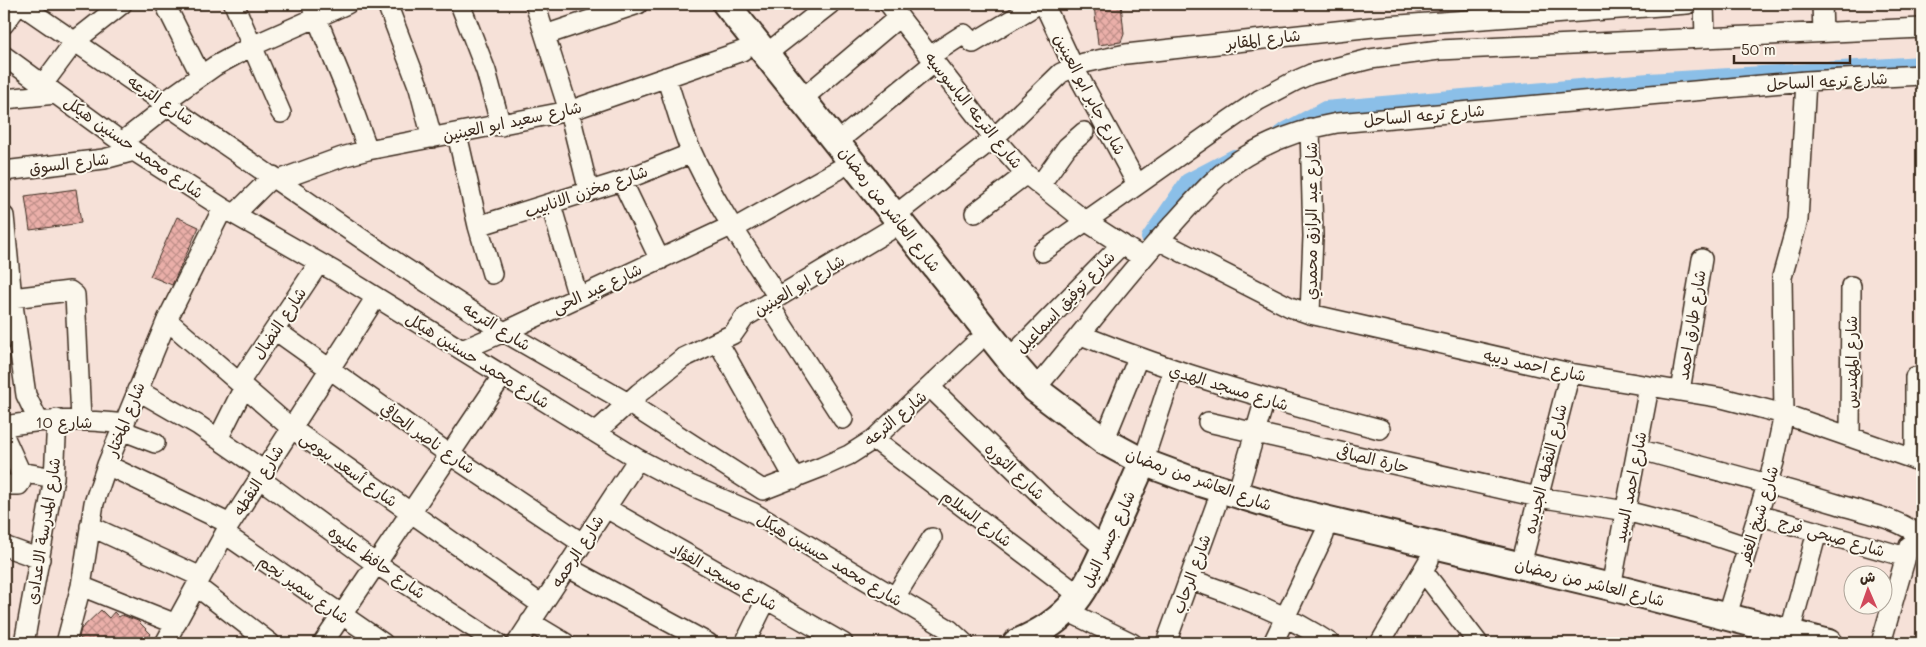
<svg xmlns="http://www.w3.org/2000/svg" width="1926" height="647" viewBox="0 0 1926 647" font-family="Mali,'Playpen Sans Arabic',sans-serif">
	<defs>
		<pattern id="building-cross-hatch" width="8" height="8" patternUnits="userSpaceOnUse" patternTransform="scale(1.25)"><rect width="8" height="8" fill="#eaafa9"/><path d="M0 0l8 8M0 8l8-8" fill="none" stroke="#bf8f89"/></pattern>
	</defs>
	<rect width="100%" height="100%" fill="#f6e1d8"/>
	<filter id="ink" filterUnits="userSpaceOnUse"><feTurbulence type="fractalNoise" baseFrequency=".02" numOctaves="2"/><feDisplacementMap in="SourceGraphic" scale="10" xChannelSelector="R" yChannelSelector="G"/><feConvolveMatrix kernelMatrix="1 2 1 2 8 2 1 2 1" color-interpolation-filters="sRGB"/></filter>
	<g filter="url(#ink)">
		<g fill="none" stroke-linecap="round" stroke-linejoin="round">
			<!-- canal -->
			<path stroke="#8bbfe8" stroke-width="16" d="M1282,132L1325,109L1649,81L1922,64
				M1149,238L1188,181L1234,157"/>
		</g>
		<!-- building -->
		<path fill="url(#building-cross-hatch)" stroke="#3b2a1e" d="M1094,4H1121L1124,34L1121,42L1098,45Z
			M76,189L81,223L30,230L25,196Z
			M177,217L199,227L172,285L150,276Z
			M101,610L109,618L114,612L119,617L122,615L138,621L151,634L141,643H85L79,637L81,629Z"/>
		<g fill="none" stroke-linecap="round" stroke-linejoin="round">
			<defs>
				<path id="street" d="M20,4L403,267L504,332L628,403L763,490L822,467L849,455L874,439L976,343
					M165,4L201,76
					M234,4L281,113
					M311,4L345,87L368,150
					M387,4L419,88L432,138
					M460,4L486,71L501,126
					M535,4L569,111L589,192
					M889,4L994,138L1026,174L1084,220L1143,258
					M1044,4L1073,66L1137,184
					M1704,4L1705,37
					M1822,4L1823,32
					M4,24L19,4
					M545,35L638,4
					M766,54L830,4
					M4,56L134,151L223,208L334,271L638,459L674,478L752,512L950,630L964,643
					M930,56L964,34L973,43L1038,4
					M666,77C674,100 680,124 689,146C712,199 746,248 778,297
					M43,84L75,41L122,4
					M4,99L56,94
					M802,99L899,17
					M164,102L215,66L252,46L347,4
					M457,134L478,226L492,274
					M122,142L169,105
					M837,142L935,62
					M4,171L104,159L134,151
					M279,180L342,157L368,150L569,111L742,51
					M622,181L660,260
					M1040,185L1067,147L1084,132
					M551,205L578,297
					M975,213L1026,174
					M235,214L273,176
					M4,216L12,298L26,395L38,420
					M894,216L994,138L1061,73L1084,63L1126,54L1373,27L1687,4
					M478,226L622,181L692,153
					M733,229L838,170
					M1158,240L1290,307L1310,314L1570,373L1722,398L1784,414L1922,462
					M1042,252L1231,119L1259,100L1295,81L1311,74L1370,59L1439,50L1922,28
					M12,298L70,291L75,295L81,419
					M768,303L843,419
					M1310,314L1313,236L1310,128
					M167,320L291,428L542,605
					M275,330L449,454L582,543
					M1081,335C1180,375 1277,402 1380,429
					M718,342L795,479
					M462,350L504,332L731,226
					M1009,359L1122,244
					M1915,377V460
					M239,383L319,263
					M931,388L1044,498L1104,548
					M1035,389C1082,334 1125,276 1174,223C1196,199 1217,173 1246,156C1274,139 1304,129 1337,123L1806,81L1922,75
					M137,390L198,425L264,471
					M1680,391L1702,259
					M1208,422L1538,497L1626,511L1688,527L1748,547
					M4,426C47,419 81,419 125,424
					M121,430L155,443
					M596,432L639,393L683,358L733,334L745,317L888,231
					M4,436L19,469L21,482L19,485H4
					M1850,437L1851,286
					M218,439L244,387
					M874,439L1080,596
					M1104,441L1138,358
					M1637,449C1704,467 1771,484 1837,504C1865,513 1900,518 1922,538
					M1143,462L1173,371
					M107,465L230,524
					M20,472L54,478
					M259,478L376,564L497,643
					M1237,494L1265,399
					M606,508L843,643
					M1758,515L1906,557
					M90,526L201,577
					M225,534L383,643
					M4,546L40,559
					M1521,565L1570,373
					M567,567L708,643
					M1423,571L1478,643
					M1189,579C1238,596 1287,614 1330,643
					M81,586L176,624
					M196,586L270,643
					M1611,587L1649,387
					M895,597L932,538
					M1067,611L1132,643
					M1727,615L1774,462L1784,414L1782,277L1798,220L1806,81
					M530,622L565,643
					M1790,632L1817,532
					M24,643L54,478L57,419
					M66,643L81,586L94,503L107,465L167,320L223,208
					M165,643L230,524L376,297
					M323,643L503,375
					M517,643L638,459
					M745,643L766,600
					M1166,643L1216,505
					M1273,643L1324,535
					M1380,643L1429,560
					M1881,643L1909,546"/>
				<path id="secondary" d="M726,4L1009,359L1035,389L1104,441L1143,462L1194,481L1291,511L1611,587L1829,643
					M1016,643C1073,619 1085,592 1109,539C1120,513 1132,488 1143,462"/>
			</defs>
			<!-- street casing -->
			<use href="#street" stroke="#3b2a1e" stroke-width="22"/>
			<!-- secondary casing -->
			<use href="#secondary" stroke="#3b2a1e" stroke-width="30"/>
			<!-- street -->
			<use href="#street" stroke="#fbf7ec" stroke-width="19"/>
			<!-- secondary -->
			<use href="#secondary" stroke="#fbf7ec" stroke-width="26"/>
		</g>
	</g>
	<g text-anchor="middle" stroke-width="4" stroke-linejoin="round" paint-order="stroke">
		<!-- street labels -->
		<g font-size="16" fill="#3b2a1e" stroke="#fbf7ec">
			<text transform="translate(1263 39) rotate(-7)" y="6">شارع المقابر</text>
			<text transform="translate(1827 81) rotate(-3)" y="6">شارع ترعه الساحل</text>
			<text transform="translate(1090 94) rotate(62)" y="6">شارع جابر ابو العينين</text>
			<text transform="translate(161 100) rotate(34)" y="6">شارع الترعه</text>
			<text transform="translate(974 110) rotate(51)" y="6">شارع الترعه الباسوسيه</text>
			<text transform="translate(1424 115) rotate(-5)" y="6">شارع ترعه الساحل</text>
			<text transform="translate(512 121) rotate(-12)" y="6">شارع سعيد ابو العينين</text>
			<text transform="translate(134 147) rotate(35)" y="6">شارع محمد حسنين هيكل</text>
			<text transform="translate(69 163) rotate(-7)" y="6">شارع السوق</text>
			<text transform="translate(586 191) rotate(-19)" y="6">شارع مخزن الانابيب</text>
			<text transform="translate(890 209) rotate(52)" y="6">شارع العاشر من رمضان</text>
			<text transform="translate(1311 221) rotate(-90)" y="6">شارع عبد الرازق محمدي</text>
			<text transform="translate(799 285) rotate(-31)" y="6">شارع ابو العينين</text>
			<text transform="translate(597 288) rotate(-25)" y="6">شارع عبد الحى</text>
			<text transform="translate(1065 302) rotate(-46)" y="6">شارع توفيق اسماعيل</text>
			<text transform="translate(279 323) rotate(-56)" y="6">شارع النضال</text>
			<text transform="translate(1691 325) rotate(-81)" y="6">شارع طارق احمد</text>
			<text transform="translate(497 326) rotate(32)" y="6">شارع الترعه</text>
			<text transform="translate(478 360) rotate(32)" y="6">شارع محمد حسنين هيكل</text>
			<text transform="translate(1851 362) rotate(-90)" y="6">شارع المهندس</text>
			<text transform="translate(1535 365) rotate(12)" y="6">شارع احمد ديبه</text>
			<text transform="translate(1229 387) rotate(17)" y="6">شارع مسجد الهدي</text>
			<text transform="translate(895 418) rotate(-40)" y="6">شارع الترعه</text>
			<text transform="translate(125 419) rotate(-68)" y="6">شارع المختار</text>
			<text x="64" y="428">شارع 10</text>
			<text transform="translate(428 438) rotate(35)" y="6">شارع ناصر الحافي</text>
			<text transform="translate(1373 459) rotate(13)" y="6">حارة الصافى</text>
			<text transform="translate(349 469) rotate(36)" y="6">شارع أسعد بيومى</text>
			<text transform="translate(1545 469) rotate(-76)" y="6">شارع النقطه الجديده</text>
			<text transform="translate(1015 471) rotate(43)" y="6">شارع الثوره</text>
			<text transform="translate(1199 479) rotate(20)" y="6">شارع العاشر من رمضان</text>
			<text transform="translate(258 480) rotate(-58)" y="6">شارع النقطه</text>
			<text transform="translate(1630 487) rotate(-79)" y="6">شارع احمد السيد</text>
			<text transform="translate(1758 515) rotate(-73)" y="6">شارع شيخ الغفر</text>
			<text transform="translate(977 518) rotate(37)" y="6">شارع السلام</text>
			<text transform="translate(43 531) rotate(-81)" y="6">شارع المدرسة الاعدادى</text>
			<text transform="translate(1832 536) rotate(16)" y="6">شارع صبحى فرج</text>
			<text transform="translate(1108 539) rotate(-65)" y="6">شارع جسر النيل</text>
			<text transform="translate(577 551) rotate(-57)" y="6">شارع الرحمه</text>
			<text transform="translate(830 559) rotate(31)" y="6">شارع محمد حسنين هيكل</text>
			<text transform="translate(377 562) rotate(35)" y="6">شارع حافظ عليوه</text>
			<text transform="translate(1191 574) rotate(-70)" y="6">شارع الرحاب</text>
			<text transform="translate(724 576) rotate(30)" y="6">شارع مسجد الفؤاد</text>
			<text transform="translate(1590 582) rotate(14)" y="6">شارع العاشر من رمضان</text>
			<text transform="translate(304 589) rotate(35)" y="6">شارع سمير نجم</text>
		</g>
	</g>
	<!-- margin -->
	<rect width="1926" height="647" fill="none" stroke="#fbf7ec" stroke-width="20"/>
	<rect x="10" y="10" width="1906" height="627" fill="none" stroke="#3b2a1e" stroke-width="2" filter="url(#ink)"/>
	<!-- north arrow -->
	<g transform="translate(1868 590) rotate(358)"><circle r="24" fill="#fbf7ec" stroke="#aea59a"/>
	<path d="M0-4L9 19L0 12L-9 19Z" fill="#d1495b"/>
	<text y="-8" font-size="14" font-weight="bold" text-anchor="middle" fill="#3b2a1e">ش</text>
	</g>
	<!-- scale -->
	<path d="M1734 55v8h116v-8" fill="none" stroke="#3b2a1e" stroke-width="2.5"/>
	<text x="1741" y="55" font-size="15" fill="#3b2a1e" stroke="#fbf7ec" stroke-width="4" paint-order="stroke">50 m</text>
</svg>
